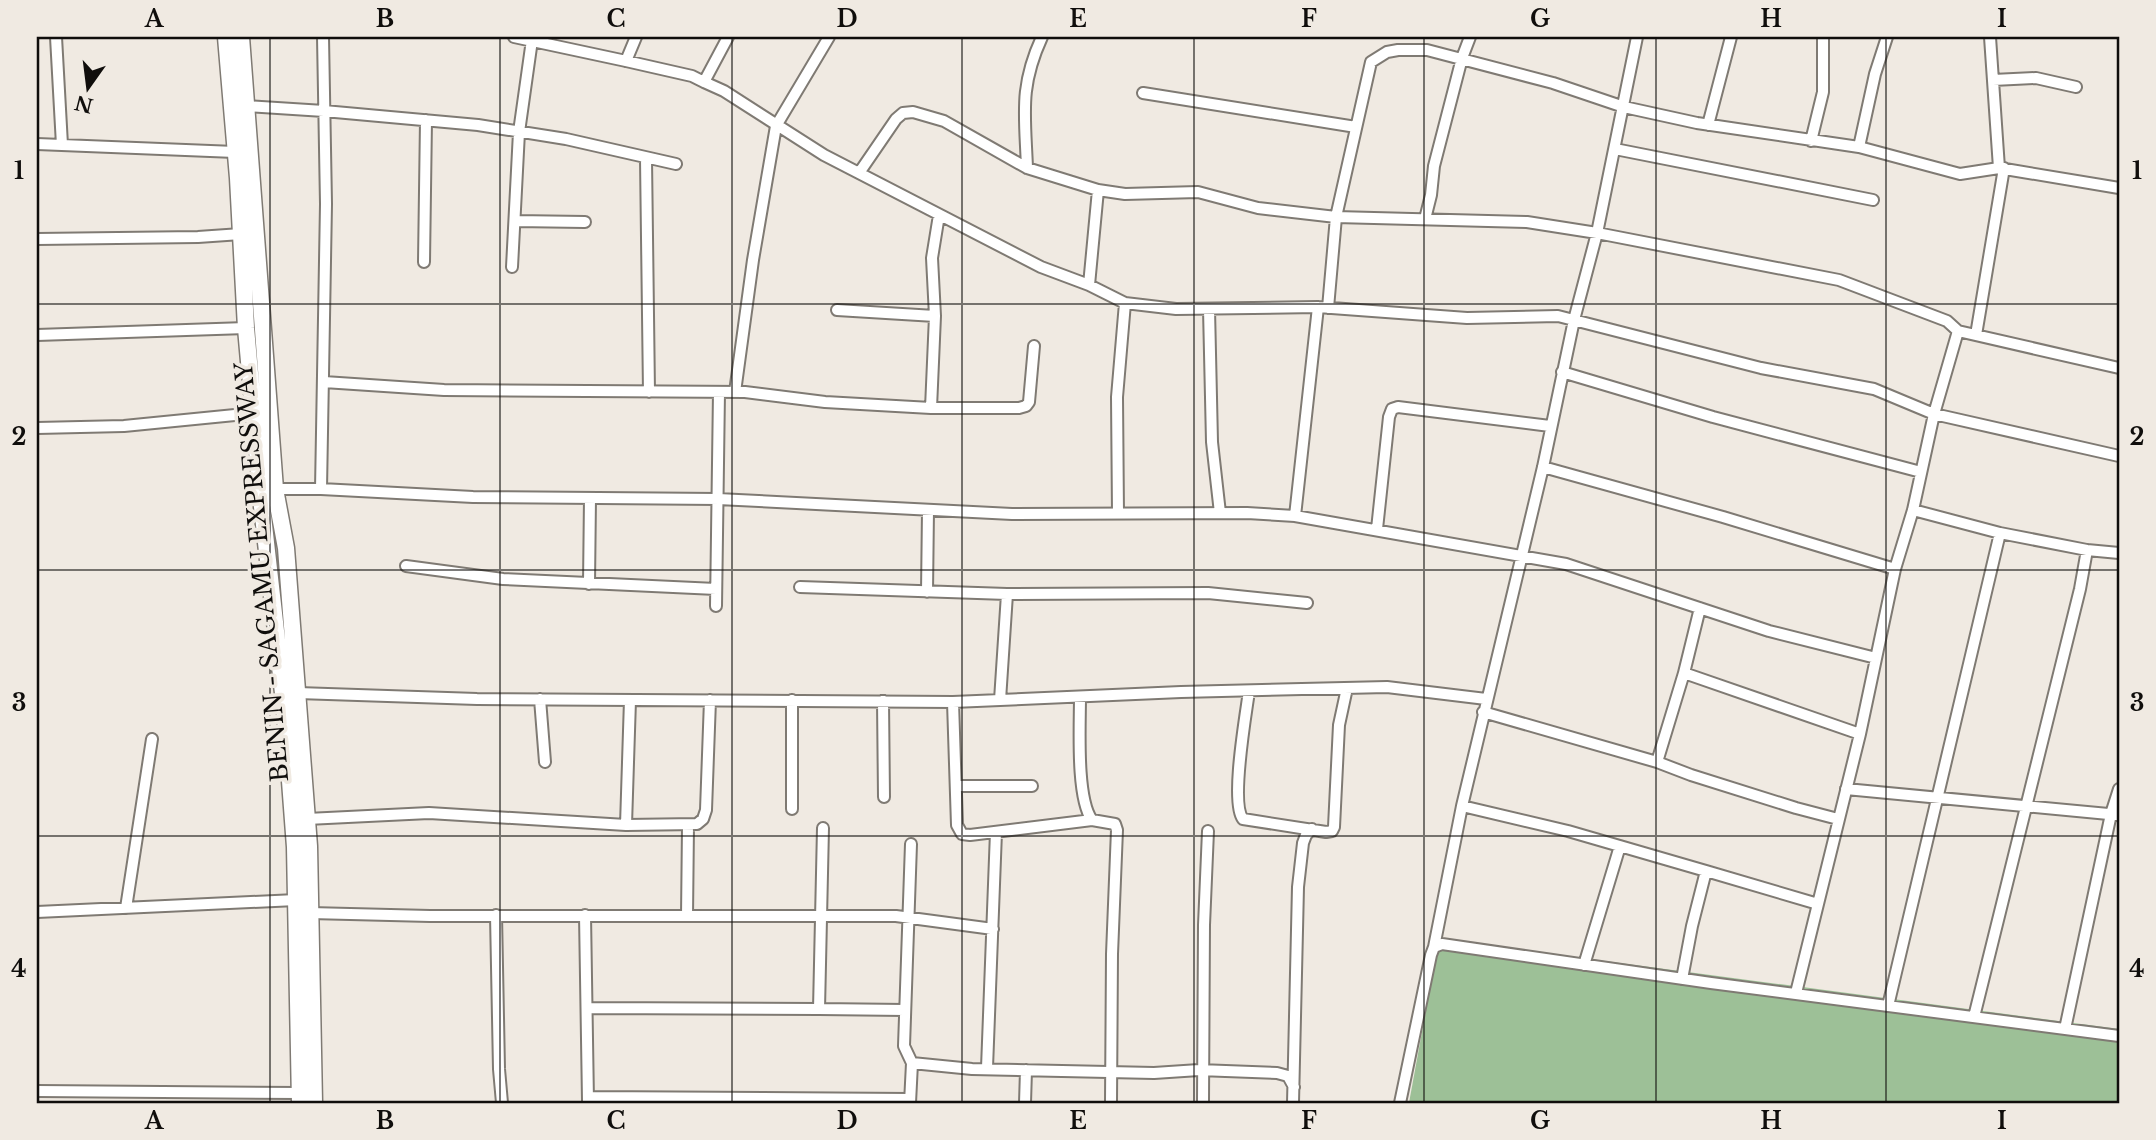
<svg xmlns="http://www.w3.org/2000/svg" width="2156" height="1140" viewBox="0 0 2156 1140" font-family="'Libre Baskerville',serif">
	<rect width="100%" height="100%" fill="#f0eae2"/>
	<!-- forest -->
	<path fill="#9dc097" d="M1439,939L2119,1029V1103H1409Z"/>
	<g fill="none" stroke-linecap="round" stroke-linejoin="round">
		<defs>
			<path id="minor" d="M56,37L62,145
				M514,37L626,61L692,76L704,82L724,91L824,155L1041,267L1089,285L1125,303L1176,309L1318,307L1467,318L1558,316L1761,368L1874,389L1934,414L2119,456
				M1990,37L1999,168
				M626,61L636,37
				M1993,80L2036,78L2076,87
				M704,82L728,37
				M1143,93L1356,127
				M246,106L324,111L478,125L566,139L676,164
				M1708,125L1731,37
				M1811,141L1823,92V37
				M37,144L235,152
				M1859,147L1875,74L1887,37
				M1615,149L1873,200
				M646,159L649,392
				M1027,168C1025,114 1019,87 1042,37
				M859,173L896,119L903,113L913,112L944,121L1027,168L1098,190L1125,194L1198,192L1258,208L1336,217L1527,222L1597,233L1839,280L1947,321L1958,331
				M1425,219L1431,195L1434,166L1462,58L1470,37
				M515,221L585,222
				M37,239L198,237L241,234
				M424,262L426,120
				M512,267L519,132L532,40
				M1089,285L1098,190
				M1328,308L1336,217L1371,62L1387,52L1398,50H1427L1553,83L1624,107L1697,123L1859,147L1960,174L1999,168L2119,188
				M1209,309L1212,442L1220,513
				M837,310L935,316
				M37,335L246,328
				M1976,335L2004,168
				M1562,372L1713,417L1921,472
				M324,382L444,390L745,392L825,402L931,408H1019L1026,406L1029,402L1034,346
				M735,392L753,260L776,126L829,37
				M931,408L935,316L932,258L939,215
				M37,428L124,426L255,413
				M1543,467L1723,517L1895,569
				M275,489H321L326,204L323,37
				M321,489L473,497L718,499L1012,514L1247,513L1295,516L1566,564L1769,631L1876,658
				M1913,510L2000,533L2087,550L2119,553
				M1118,513L1117,397L1125,303
				M1295,516L1318,307
				M1377,529L1389,417L1392,409L1398,407L1550,426
				M406,566L503,579L716,589
				M589,584L590,498
				M800,587L1007,594L1208,593L1307,603
				M927,592L928,510
				M716,606L719,392
				M1684,673L1700,608
				M1249,691C1246,714 1230,803 1243,819L1326,832L1332,831L1334,827L1339,725L1347,688
				M298,693L477,699L953,702L1181,692L1387,687L1486,699
				M1080,697C1080,726 1076,798 1092,820
				M540,699L545,762
				M792,700V809
				M1000,700L1007,594
				M883,701L884,797
				M953,702L957,825L962,834L970,835L1092,820L1115,824L1117,830L1112,954L1111,1103
				M1483,712L1657,762L1691,775L1796,808L1838,819
				M1657,762L1684,673L1860,734
				M956,786H1032
				M1846,789L2119,815
				M1462,806L1568,831L1706,871L1692,926L1682,979
				M307,819L429,813L626,825L697,824L703,819L706,810L710,700
				M626,825L630,700
				M1706,871L1818,904
				M126,908L152,739
				M37,912L296,900
				M310,913L430,916H896L993,929
				M496,915L499,1069L502,1103
				M585,915L588,1101
				M687,916L688,826
				M1434,947L1462,806L1543,467L1574,320L1597,233L1637,37
				M1584,965L1620,846
				M1796,993L1860,734L1895,569L1913,510L1934,414L1958,331L2119,368
				M1888,1006L2000,533
				M587,1008L819,1009L823,828
				M819,1009L905,1010
				M1974,1017L2080,589L2087,550
				M2065,1029L2111,814L2119,789
				M912,1063L972,1069L1154,1073L1199,1070L1277,1073L1288,1076L1294,1087
				M987,1068L996,832
				M37,1091L300,1093
				M588,1097L910,1099
				M910,1103L912,1063L904,1046L911,844
				M1025,1103L1026,1070
				M1203,1103L1204,925L1208,831
				M1293,1103L1298,887L1303,843L1306,835L1312,829
				M1400,1103L1431,955L1434,947L1442,944L1711,983L2119,1036"/>
			<path id="highway" d="M226,37L238,178L246,328L262,507L284,702L295,847L300,1103
				M241,37L275,489L286,548L309,846L314,1103"/>
		</defs>
		<!-- minor casing -->
		<use href="#minor" stroke="#7f7a73" stroke-width="14"/>
		<!-- highway casing -->
		<use href="#highway" stroke="#7f7a73" stroke-width="19"/>
		<!-- minor -->
		<use href="#minor" stroke="#fff" stroke-width="10"/>
		<!-- highway -->
		<use href="#highway" stroke="#fff" stroke-width="16"/>
	</g>
	<!-- grid -->
	<path fill="none" stroke="#100e0c" stroke-width="2" stroke-opacity="0.55" d="M270,37V1103M500,37V1103M732,37V1103M962,37V1103M1194,37V1103M1424,37V1103M1656,37V1103M1886,37V1103M37,304H2119M37,570H2119M37,836H2119"/>
	<g text-anchor="middle" stroke-width="7" stroke-linejoin="round" paint-order="stroke">
		<!-- street labels -->
		<g font-size="24" fill="#100e0c" stroke="#f0eae2">
			<text transform="translate(262 572) rotate(-95)" y="8">BENIN - SAGAMU EXPRESSWAY</text>
		</g>
	</g>
	<!-- border -->
	<rect width="2156" height="1140" fill="none" stroke="#f0eae2" stroke-width="77"/>
	<!-- north arrow -->
	<g transform="translate(88 88) rotate(194)" stroke="#f0eae2" stroke-width="5" paint-order="stroke">
	<path d="M0-5L12 26L0 18L-12 26Z" fill="#100e0c"/>
	<text y="-10" font-size="19" font-weight="bold" text-anchor="middle" fill="#100e0c">N</text>
	</g>
	<rect x="38" y="38" width="2080" height="1064" fill="none" stroke="#100e0c" stroke-width="2.5"/>
	<g font-size="23" text-anchor="middle" font-weight="bold" fill="#100e0c">
		<text x="154" y="27">A</text>
		<text x="385" y="27">B</text>
		<text x="616" y="27">C</text>
		<text x="847" y="27">D</text>
		<text x="1078" y="27">E</text>
		<text x="1309" y="27">F</text>
		<text x="1540" y="27">G</text>
		<text x="1771" y="27">H</text>
		<text x="2002" y="27">I</text>
		<text x="19" y="179">1</text>
		<text x="2137" y="179">1</text>
		<text x="19" y="445">2</text>
		<text x="2137" y="445">2</text>
		<text x="19" y="711">3</text>
		<text x="2137" y="711">3</text>
		<text x="19" y="977">4</text>
		<text x="2137" y="977">4</text>
		<text x="154" y="1129">A</text>
		<text x="385" y="1129">B</text>
		<text x="616" y="1129">C</text>
		<text x="847" y="1129">D</text>
		<text x="1078" y="1129">E</text>
		<text x="1309" y="1129">F</text>
		<text x="1540" y="1129">G</text>
		<text x="1771" y="1129">H</text>
		<text x="2002" y="1129">I</text>
	</g>
</svg>
